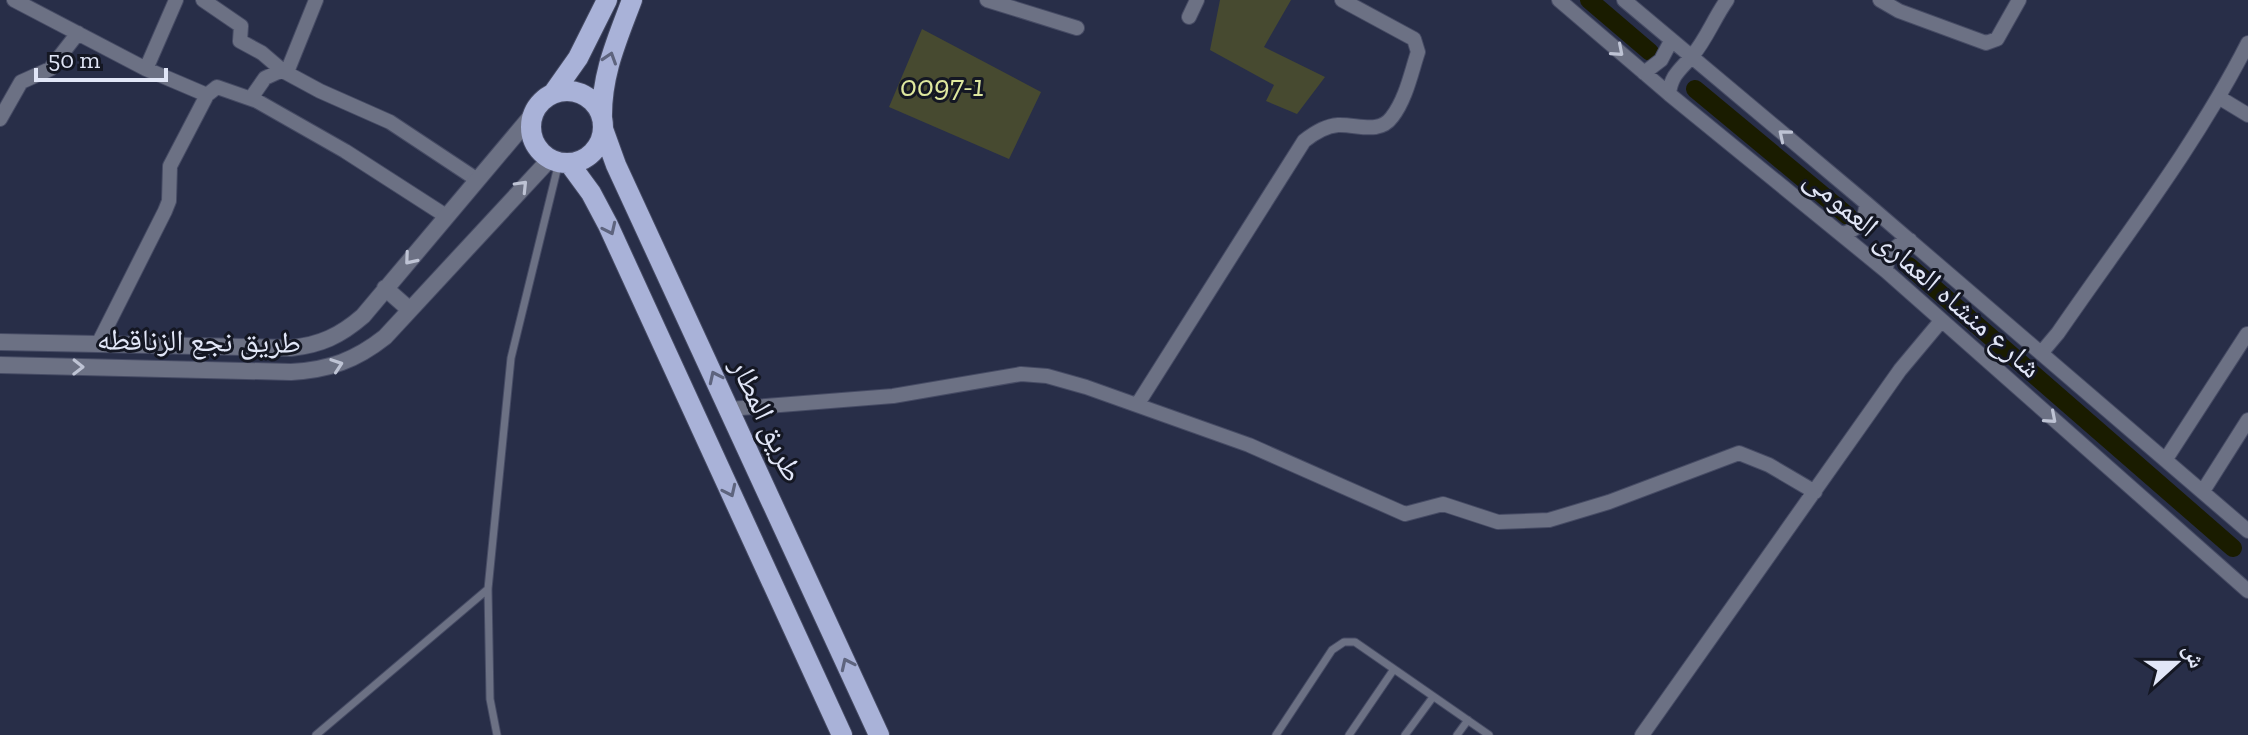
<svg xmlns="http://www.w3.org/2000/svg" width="2248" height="735" viewBox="0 0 2248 735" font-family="'Zilla Slab','Noto Naskh Arabic',serif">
	<rect width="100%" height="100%" fill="#282e48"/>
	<!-- green -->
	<path fill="#474a30" d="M1220,0H1291L1264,47L1325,77L1297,114L1266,101L1274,85L1210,50Z
		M922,29L1041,92L1009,159L889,107Z"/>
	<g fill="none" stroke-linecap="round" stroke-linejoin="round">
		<!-- canal -->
		<path stroke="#1a1c00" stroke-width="18" d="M1589,0L1650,52
			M1695,89L1848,216
			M1909,266L2233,548"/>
		<defs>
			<path id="service" d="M316,735L488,589
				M497,735L490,699L488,589L511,358L559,162
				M1276,735L1332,650L1344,642H1355L1489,735
				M1349,735L1394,669
				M1405,735L1433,697
				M1457,735L1468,720"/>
			<path id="minor" d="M14,0L146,69L207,95
				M203,0L241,26L240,41L262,53L283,71L320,91L390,122L476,179
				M987,0L1077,28
				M1559,0L1669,94L1886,271L2248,591
				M1624,0L1866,203L2248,531
				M1880,0L1899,11L1986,43L1997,39L2019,0
				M1189,17L1197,0
				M146,69L176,0
				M1644,73L1661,60L1671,41
				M1669,94C1671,75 1680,70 1692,56C1706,40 1714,18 1727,0
				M251,98L265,78L289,67L316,0
				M2220,98L2248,115
				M0,119L21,82L50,69L78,33
				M1841,234C1859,230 1866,221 1866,203
				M1886,271C1887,254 1894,245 1910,240
				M98,344L165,211L169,201L170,166L207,95L217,87L257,101L345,151L446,216
				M2042,352L2058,333C2124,237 2195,147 2248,43
				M1137,405L1304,141C1314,133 1325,126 1338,125C1357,124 1379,135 1392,117C1406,99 1411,73 1418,52L1414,39L1342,0
				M729,409L893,396L1021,374L1047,376L1086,387L1249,445L1405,514L1443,504L1498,522L1549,520L1609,502L1739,453L1769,465L1815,492
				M2166,459L2247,334
				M2203,491L2248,420
				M1642,735L1900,370L1941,321"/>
			<path id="tertiary" d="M385,288L410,310
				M0,342L291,348C320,345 340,336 363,316L533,114
				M0,365L291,372C329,370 356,360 385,337L550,159"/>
			<path id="primary" d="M531 127a36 36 0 1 1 72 0a36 36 0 1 1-72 0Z
				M554,92L578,58L607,0
				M602,119C601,75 617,40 632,0
				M603,129L616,165L879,735
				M569,163L591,193L608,225L842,735"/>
		</defs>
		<!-- service casing -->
		<use href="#service" stroke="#464b64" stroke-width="9"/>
		<!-- minor casing -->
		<use href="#minor" stroke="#464b64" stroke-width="16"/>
		<!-- tertiary casing -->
		<use href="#tertiary" stroke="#464b64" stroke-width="18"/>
		<!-- primary casing -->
		<use href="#primary" stroke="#464b64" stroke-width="22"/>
		<!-- service -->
		<use href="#service" stroke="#6c7184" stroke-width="7"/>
		<!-- minor -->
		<use href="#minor" stroke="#6c7184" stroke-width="14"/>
		<!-- tertiary -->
		<use href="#tertiary" stroke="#6c7184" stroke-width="16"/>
		<!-- primary -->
		<use href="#primary" stroke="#a9b2d8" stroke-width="20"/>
	</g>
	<!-- one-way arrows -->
	<defs><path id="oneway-chevron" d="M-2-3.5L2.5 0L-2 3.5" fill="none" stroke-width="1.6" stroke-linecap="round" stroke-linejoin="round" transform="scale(2)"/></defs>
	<g stroke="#bec3d4">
		<use href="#oneway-chevron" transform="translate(1618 51) rotate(41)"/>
		<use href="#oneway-chevron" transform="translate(1784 135) rotate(-140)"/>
		<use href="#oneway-chevron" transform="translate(522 186) rotate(-46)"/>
		<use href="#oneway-chevron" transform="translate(410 259) rotate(130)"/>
		<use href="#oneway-chevron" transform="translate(337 365) rotate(-19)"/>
		<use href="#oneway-chevron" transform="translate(78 367) rotate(1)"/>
		<use href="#oneway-chevron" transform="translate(2051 418) rotate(41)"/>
	</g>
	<g stroke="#5e647e">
		<use href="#oneway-chevron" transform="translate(610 58) rotate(-72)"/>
		<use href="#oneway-chevron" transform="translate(610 229) rotate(65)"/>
		<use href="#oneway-chevron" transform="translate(715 377) rotate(-115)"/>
		<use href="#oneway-chevron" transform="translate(730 491) rotate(65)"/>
		<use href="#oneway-chevron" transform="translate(847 664) rotate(-115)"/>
	</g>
	<g text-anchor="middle" stroke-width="6" stroke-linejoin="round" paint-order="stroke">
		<!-- park labels -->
		<g font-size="30" font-style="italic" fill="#dfe89e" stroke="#141723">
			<text x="942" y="96">0097-1</text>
		</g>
		<!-- street labels -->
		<g font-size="30" fill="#e1e6f7" stroke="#141723">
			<text transform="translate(1923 273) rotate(41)" y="10">شارع منشاه العمارى العمومى</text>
			<text transform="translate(199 341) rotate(1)" y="10">طريق نجع الزناقطه</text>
			<text transform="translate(767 420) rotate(65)" y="10">طريق المطار</text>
		</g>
	</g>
	<!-- north arrow -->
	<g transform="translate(2176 663) rotate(69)" stroke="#141723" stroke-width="6" paint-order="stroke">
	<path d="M0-6L14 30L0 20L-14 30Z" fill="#e1e6f7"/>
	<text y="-12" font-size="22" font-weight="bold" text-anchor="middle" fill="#e1e6f7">ش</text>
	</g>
	<!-- scale -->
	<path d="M36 68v12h130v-12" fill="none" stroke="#e1e6f7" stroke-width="4"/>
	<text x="48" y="68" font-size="24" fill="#e1e6f7" stroke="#141723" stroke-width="6" paint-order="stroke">50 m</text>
</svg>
